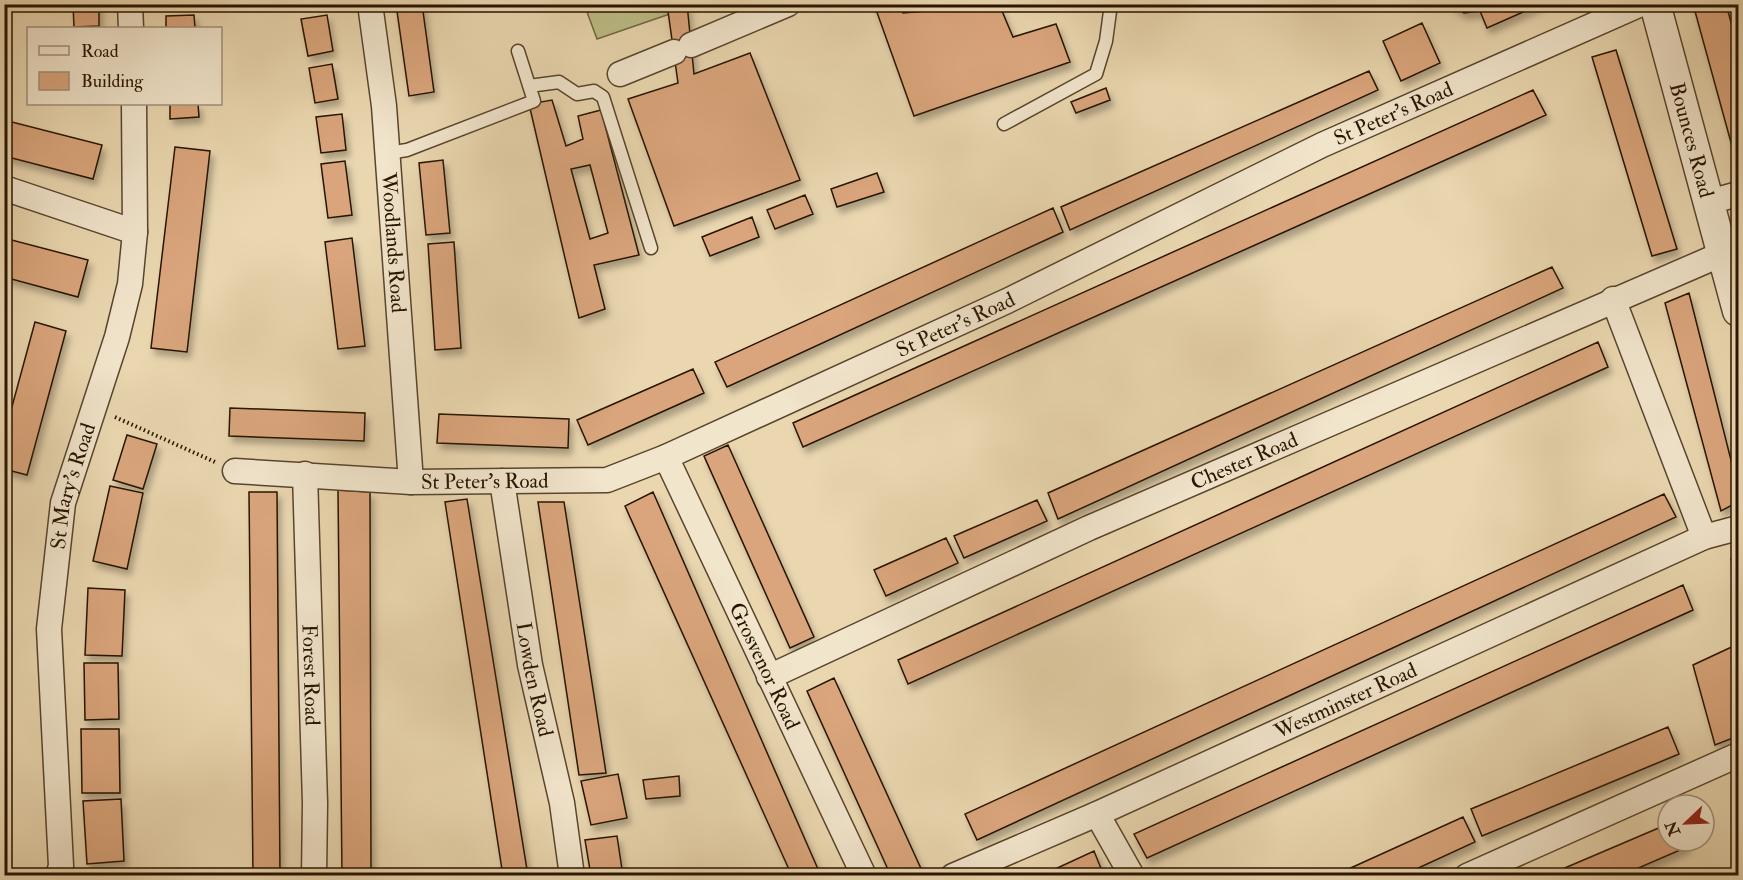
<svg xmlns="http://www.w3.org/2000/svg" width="1743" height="880" viewBox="0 0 1743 880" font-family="'IM FELL Double Pica',serif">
	<defs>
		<filter id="shadow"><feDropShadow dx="3.5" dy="6" stdDeviation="3" flood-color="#0004"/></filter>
	</defs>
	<rect width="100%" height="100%" fill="#ead7b0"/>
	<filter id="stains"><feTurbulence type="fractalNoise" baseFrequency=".00333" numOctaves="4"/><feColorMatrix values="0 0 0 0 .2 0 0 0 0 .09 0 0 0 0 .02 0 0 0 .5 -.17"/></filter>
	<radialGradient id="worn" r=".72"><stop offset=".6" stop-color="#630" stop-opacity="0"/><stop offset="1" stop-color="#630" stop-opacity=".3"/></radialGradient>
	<!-- green -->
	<path fill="#bcbd87" stroke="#726844" stroke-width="1.5" d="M584,4L696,5L597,39Z"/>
	<!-- building -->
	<path fill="#daa57c" stroke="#281401" stroke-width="1.5" fill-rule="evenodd" filter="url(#shadow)" d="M73,4H99V26L74,27Z
		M396,4H422L434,92L409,96Z
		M667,4H687L694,74L750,53L800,180L674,226L628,99L678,83Z
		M874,4H899L903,13L926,11L944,4H999L1013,37L1056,24L1070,62L914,116Z
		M1450,4H1541L1487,28L1480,11L1464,13Z
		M1693,4H1726L1738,48V168Z
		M194,15L195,28H166V16Z
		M327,15L333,51L308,56L301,19Z
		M1422,23L1440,63L1401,81L1383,41Z
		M1616,50L1677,249L1652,256L1592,57Z
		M332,64L338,99L315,103L309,68Z
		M1369,71L1378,90L1070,230L1061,207Z
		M1106,88L1110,100L1076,113L1071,102Z
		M1533,90L1546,115L803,447L793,423Z
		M552,100L566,146L583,139L578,116L601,110L639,255L594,265L605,309L579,318L529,104ZM590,165L608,233L590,239L571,169Z
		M170,104H198L199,117L170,119Z
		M342,114L346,150L321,153L316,117Z
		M4,120L102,145L93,179L4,156Z
		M175,147L210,151L187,352L151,348Z
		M443,160L450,233L426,235L419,163Z
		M345,161L352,215L328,218L321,164Z
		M877,173L884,192L837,207L831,189Z
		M805,195L813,214L775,229L767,210Z
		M1053,208L1063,232L727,387L715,362Z
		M752,217L759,237L710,256L702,237Z
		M4,238L88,260L78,297L4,277Z
		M352,238L365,346L338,349L325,242Z
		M454,242L461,348L435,350L428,244Z
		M1552,267L1563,288L1058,519L1048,493Z
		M1689,293L1738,488V502L1721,511L1665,303Z
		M35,322L66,331L27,475L4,469V436Z
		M1598,342L1608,367L908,684L898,660Z
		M693,369L704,393L588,445L577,420Z
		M230,408L365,413L364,441L229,436Z
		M439,414L569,419L568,448L437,443Z
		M127,435L157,444L143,489L113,480Z
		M728,445L814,637L790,648L704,456Z
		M110,486L143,493L127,569L93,561Z
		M338,490L370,492L371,876H342Z
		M249,492H277L280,876H253Z
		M653,492L821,876H792L625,506Z
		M1664,494L1676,517L977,840L965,814Z
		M467,499L528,876H503L445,502Z
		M1037,500L1047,521L964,558L954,536Z
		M538,502H564L606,773L579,775Z
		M946,538L958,563L886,596L874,570Z
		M1738,556V588L1731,559Z
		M1683,585L1693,610L1147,858L1134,834Z
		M88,588L125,590L122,656L85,655Z
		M1738,644V736L1715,745L1693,665Z
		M84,663H118L119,719L85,720Z
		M834,678L923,873L918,876H891L807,691Z
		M1668,727L1679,754L1482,836L1471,809Z
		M81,729H119L120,793H82Z
		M618,774L627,818L591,825L581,781Z
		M679,776L680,796L646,799L643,780Z
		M121,799L124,861L87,864L83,801Z
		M1463,817L1475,842L1401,876H1333Z
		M1668,824V841H1685L1687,847L1620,876H1546Z
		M617,836L623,876H591L585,840Z
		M1094,851L1104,876H1040Z"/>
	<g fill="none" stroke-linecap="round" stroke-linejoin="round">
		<defs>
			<path id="service" d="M529,86L559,82L577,94L594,91L603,97L651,248
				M1004,124L1096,74L1106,41L1111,4
				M388,153L407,150L534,101L518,51"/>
			<g id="minor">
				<path d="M130,4L131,28"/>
				<path id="s1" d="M370,4L384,106L411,482"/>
				<path d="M691,45L788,4"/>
				<path d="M620,74L674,52"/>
				<path d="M4,188L135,232"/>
				<path d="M1709,202L1738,194"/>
				<path d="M1613,299L1704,537"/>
				<path id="s2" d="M666,457L864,876"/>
				<path id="s3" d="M235,471L411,482L607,480L666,457L1007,301L1322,145L1641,4"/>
				<path id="s4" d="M305,474L315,803L314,876"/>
				<path id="s5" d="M502,481L530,665L562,803L572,876"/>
				<path id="s6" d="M769,677L1089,528L1722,254"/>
				<path d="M1097,814L1132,876"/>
				<path id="s7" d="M58,876L61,866L49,629L63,503L117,337L130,284L135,232L134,104"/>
				<path id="s8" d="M953,876L1097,814L1704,537L1738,528"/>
				<path d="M1467,876L1738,755"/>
			</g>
			<g id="tertiary">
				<path id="s9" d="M1655,4L1738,311"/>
			</g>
		</defs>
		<!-- service casing -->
		<use href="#service" stroke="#58452d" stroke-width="15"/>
		<!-- minor casing -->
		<use href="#minor" stroke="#58452d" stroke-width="27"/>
		<!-- tertiary casing -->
		<use href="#tertiary" stroke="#58452d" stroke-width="33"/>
		<!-- path -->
		<path stroke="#281401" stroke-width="4" stroke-dasharray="1.5 3" stroke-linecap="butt" d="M115,417L215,462"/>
		<!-- service -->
		<use href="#service" stroke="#f1e5cc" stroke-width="12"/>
		<!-- minor -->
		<use href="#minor" stroke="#f1e5cc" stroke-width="24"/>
		<!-- tertiary -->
		<use href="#tertiary" stroke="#f1e5cc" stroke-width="30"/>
	</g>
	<g text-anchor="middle" stroke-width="5" stroke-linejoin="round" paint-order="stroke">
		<!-- street labels -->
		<g font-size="21" fill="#281401" stroke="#f1e5cc">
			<text dy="7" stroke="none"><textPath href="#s3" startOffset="1240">St Peter's Road</textPath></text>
			<text dy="7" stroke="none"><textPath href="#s9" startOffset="141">Bounces Road</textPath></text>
			<text dy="7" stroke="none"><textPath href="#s1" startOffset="240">Woodlands Road</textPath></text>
			<text dy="7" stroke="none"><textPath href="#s3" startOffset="754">St Peter's Road</textPath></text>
			<text dy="7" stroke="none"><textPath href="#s6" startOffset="522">Chester Road</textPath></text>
			<text dy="7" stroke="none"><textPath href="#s3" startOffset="250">St Peter's Road</textPath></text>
			<text dy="7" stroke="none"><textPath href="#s7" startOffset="393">St Mary's Road</textPath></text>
			<text dy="7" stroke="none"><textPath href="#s2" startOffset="231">Grosvenor Road</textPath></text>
			<text dy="7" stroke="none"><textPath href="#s4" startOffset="201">Forest Road</textPath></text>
			<text dy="7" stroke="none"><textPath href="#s5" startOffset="201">Lowden Road</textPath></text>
			<text dy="7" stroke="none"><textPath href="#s8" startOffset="430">Westminster Road</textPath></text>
		</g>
	</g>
	<!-- margin -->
	<rect width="1743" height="880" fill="none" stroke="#ead7b0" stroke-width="24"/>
	<rect x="6" y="6" width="1731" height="868" fill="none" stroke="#281401" stroke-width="3"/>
	<rect x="12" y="12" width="1719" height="856" fill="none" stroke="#281401" stroke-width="1.5"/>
	<!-- legend -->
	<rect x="27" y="27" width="195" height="78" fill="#f1e5cc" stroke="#a1917b" stroke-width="1.5"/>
	<rect x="39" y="46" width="30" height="9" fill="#f1e5cc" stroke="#a1917b" stroke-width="1.5"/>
	<text x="81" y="57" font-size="18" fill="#281401">Road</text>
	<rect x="39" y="72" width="30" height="18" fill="#daa57c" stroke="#a1917b" stroke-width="1.5"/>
	<text x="81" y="87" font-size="18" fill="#281401">Building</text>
	<!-- north arrow -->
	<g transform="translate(1686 823) rotate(247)"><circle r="28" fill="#f1e5cc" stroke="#a1917b" stroke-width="1.5"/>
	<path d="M0-4.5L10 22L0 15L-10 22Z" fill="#8f2418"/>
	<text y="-9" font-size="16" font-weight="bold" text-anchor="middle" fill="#281401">N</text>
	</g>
	<rect width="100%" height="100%" filter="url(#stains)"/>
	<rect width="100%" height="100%" fill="url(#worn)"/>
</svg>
